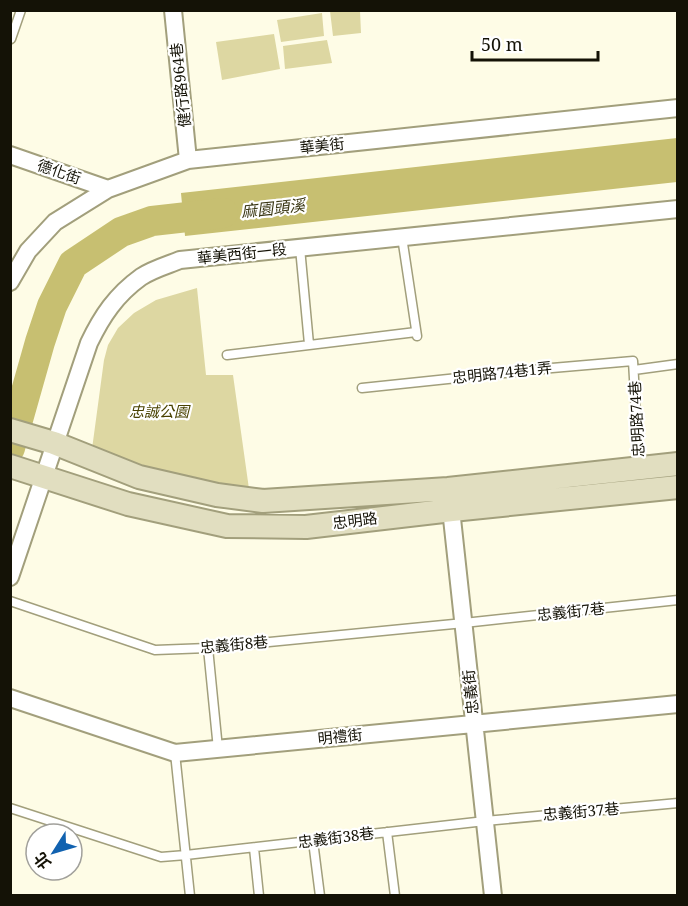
<svg xmlns="http://www.w3.org/2000/svg" width="688" height="906" viewBox="0 0 688 906" font-family="'Noto Serif','Noto Sans TC',serif">
	<rect width="100%" height="100%" fill="#fefce6"/>
	<!-- green -->
	<path fill="#ddd7a2" d="M330,11H360L361,33L333,36Z
		M322,13L324,36L281,42L277,20Z
		M274,34L280,69L222,80L216,42Z
		M327,40L332,63L285,69L283,46Z
		M197,288L206,375H233L249,489L173,479L92,449L104,360L108,345L118,328L134,313L156,300Z"/>
	<!-- water -->
	<path fill="#c7bf71" d="M677,138V182L185,236L181,193Z"/>
	<g fill="none" stroke-linecap="round" stroke-linejoin="round">
		<!-- river -->
		<path stroke="#c7bf71" stroke-width="30" d="M10,448L40,342L52,306L73,264L121,232L152,221L223,213"/>
		<defs>
			<path id="lane" d="M11,39L21,10
				M402,237L417,336
				M300,248L309,344
				M227,355L416,332
				M634,370L678,364
				M362,388L552,368L633,361L639,466
				M10,601L155,650L208,648L464,623L678,600
				M208,648L218,749
				M175,753L190,896
				M10,808L161,857L186,855L485,821L678,803
				M387,832L395,896
				M313,841L320,896
				M254,848L259,896"/>
			<path id="street" d="M173,10L188,160
				M10,155L108,189
				M10,282L28,251L55,222L108,189L188,160L678,108
				M450,500L493,896
				M10,577L89,343C102,316 116,295 141,277C153,269 168,265 180,260L678,209
				M10,698L175,753L678,704"/>
			<path id="secondary" d="M10,430L54,443L139,477L217,495L263,501L448,489L678,464
				M10,466L128,504L227,526L306,527L452,510L678,487"/>
		</defs>
		<!-- lane casing -->
		<use href="#lane" stroke="#a29f7c" stroke-width="11"/>
		<!-- street casing -->
		<use href="#street" stroke="#a29f7c" stroke-width="20"/>
		<!-- secondary casing -->
		<use href="#secondary" stroke="#a29f7c" stroke-width="26"/>
		<!-- lane -->
		<use href="#lane" stroke="#fff" stroke-width="8"/>
		<!-- street -->
		<use href="#street" stroke="#fff" stroke-width="16"/>
		<!-- secondary -->
		<use href="#secondary" stroke="#e1dec0" stroke-width="22"/>
	</g>
	<g text-anchor="middle" stroke-width="4.5" stroke-linejoin="round" paint-order="stroke">
		<!-- street labels -->
		<g font-size="15" fill="#141206" stroke="#fff">
			<text transform="translate(181 85) rotate(-96)" y="5">健行路964巷</text>
			<text transform="translate(322 146) rotate(-6)" y="5">華美街</text>
			<text transform="translate(59 172) rotate(19)" y="5">德化街</text>
			<text transform="translate(242 254) rotate(-6)" y="5">華美西街一段</text>
			<text transform="translate(502 373) rotate(-6)" y="5">忠明路74巷1弄</text>
			<text transform="translate(637 419) rotate(-93)" y="5">忠明路74巷</text>
			<text transform="translate(355 521) rotate(-7)" y="5">忠明路</text>
			<text transform="translate(571 612) rotate(-6)" y="5">忠義街7巷</text>
			<text transform="translate(234 645) rotate(-5)" y="5">忠義街8巷</text>
			<text transform="translate(471 692) rotate(-96)" y="5">忠義街</text>
			<text transform="translate(340 737) rotate(-6)" y="5">明禮街</text>
			<text transform="translate(581 812) rotate(-5)" y="5">忠義街37巷</text>
			<text transform="translate(336 838) rotate(-7)" y="5">忠義街38巷</text>
		</g>
		<!-- park labels -->
		<g font-size="15" font-style="italic" fill="#494201" stroke="#fff">
			<text x="159" y="417">忠誠公園</text>
		</g>
		<!-- water labels -->
		<g font-size="16" font-style="italic" fill="#3a3714" stroke="#fff">
			<text transform="translate(273 208) rotate(-6)" y="6">麻園頭溪</text>
		</g>
	</g>
	<!-- border -->
	<rect width="688" height="906" fill="none" stroke="#141206" stroke-width="24"/>
	<!-- north arrow -->
	<g transform="translate(54 852) rotate(233)"><circle r="28" fill="#ffffff" stroke="#a1a09b" stroke-width="1.5"/>
	<path d="M0-4.5L10 22L0 15L-10 22Z" fill="#1162b0"/>
	<text y="-9" font-size="16" font-weight="bold" text-anchor="middle" fill="#141206">北</text>
	</g>
	<!-- scale -->
	<path d="M472 51v9h126v-9" fill="none" stroke="#141206" stroke-width="3"/>
	<text x="481" y="51" font-size="18" fill="#141206" stroke="#ffffff" stroke-width="4.5" paint-order="stroke">50 m</text>
</svg>
